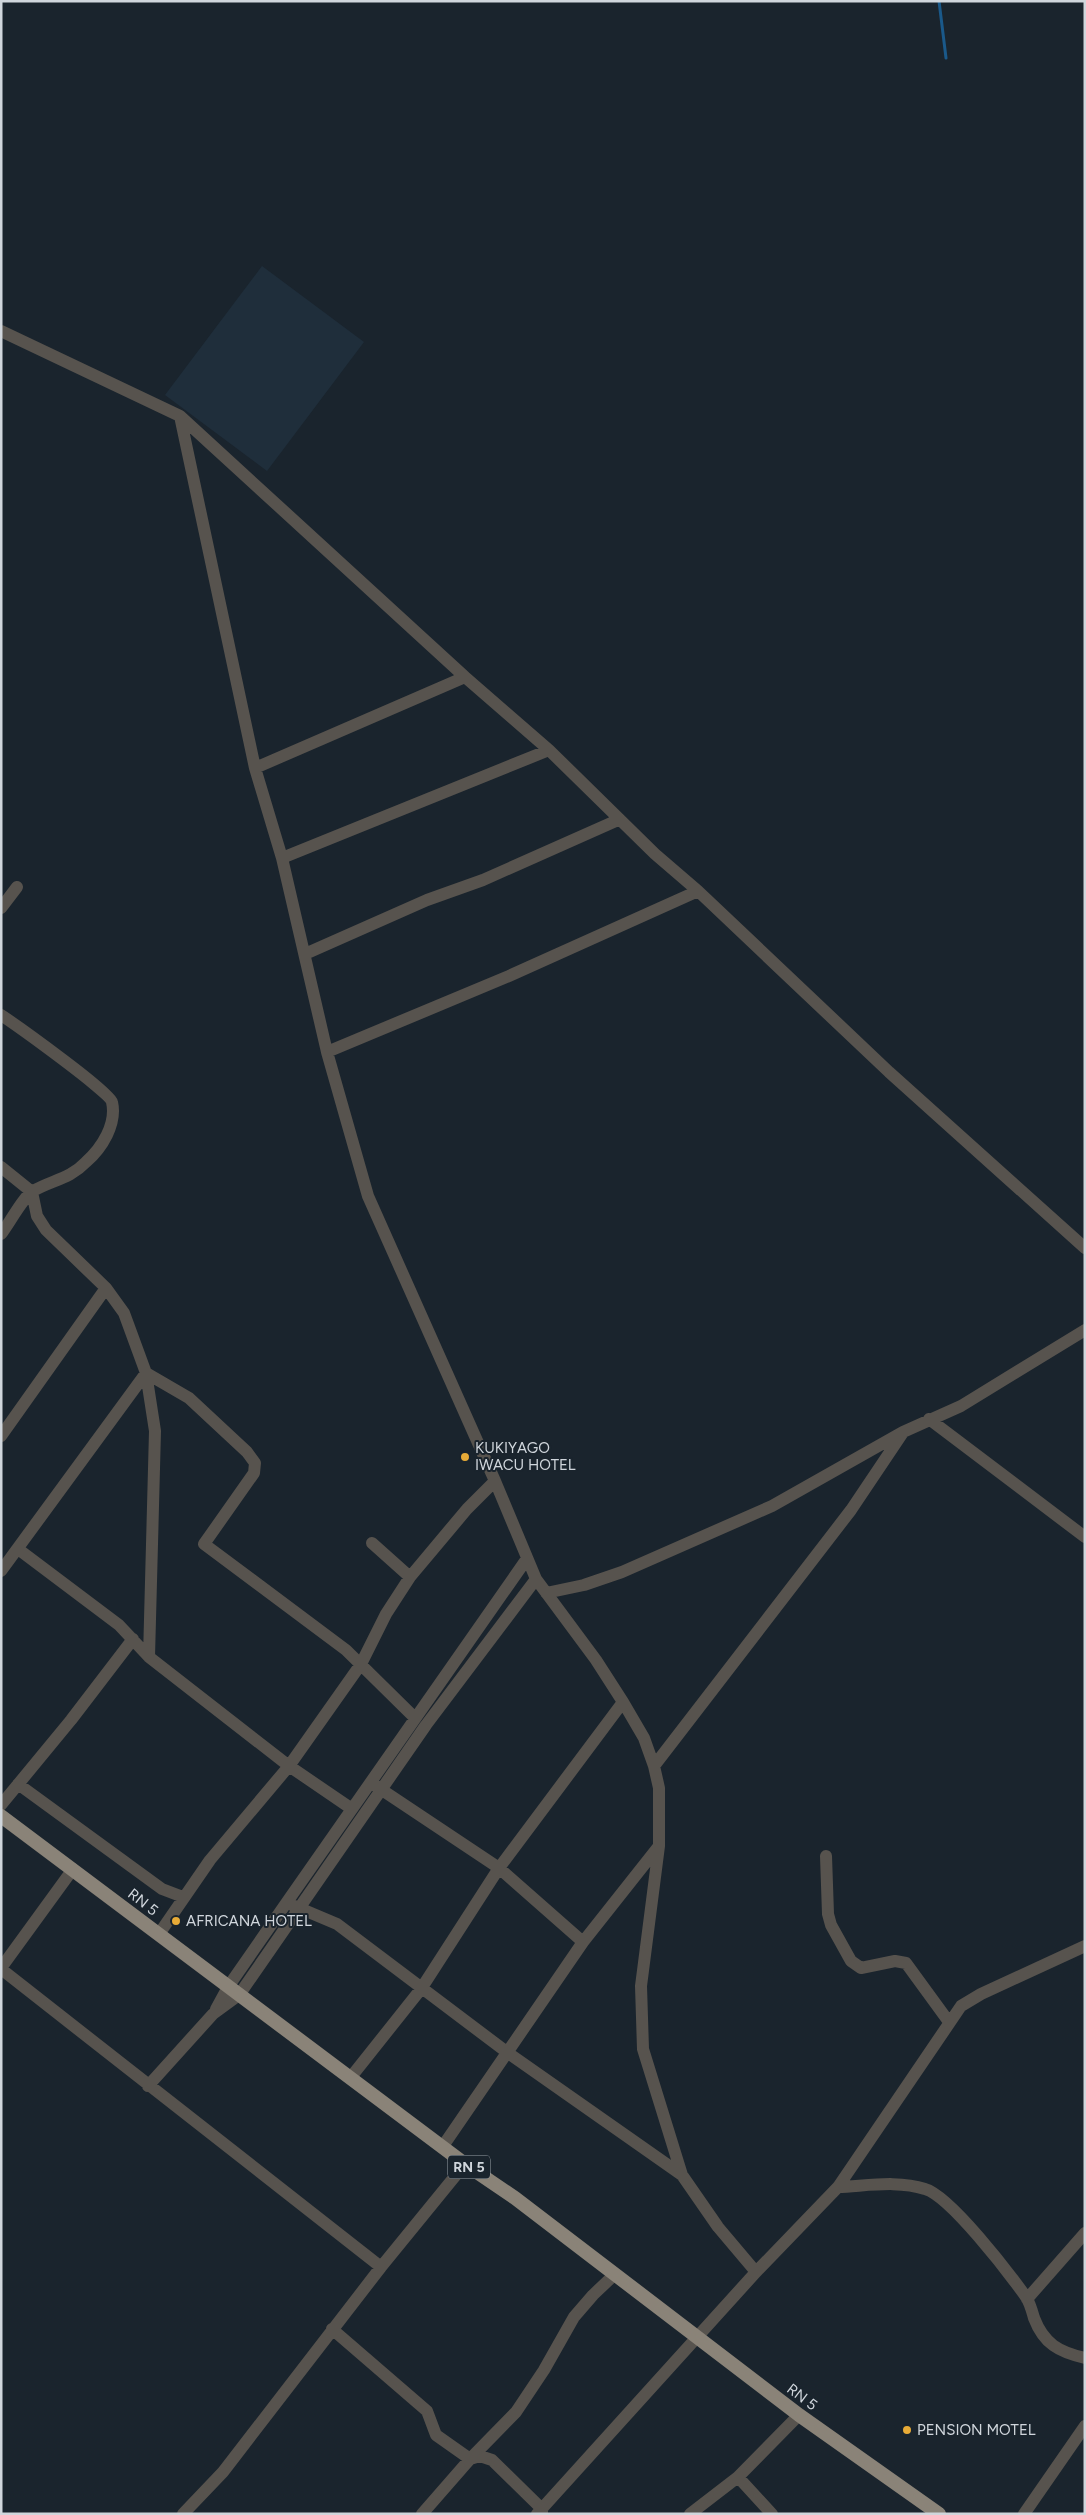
<svg xmlns="http://www.w3.org/2000/svg" width="1086" height="2515" viewBox="0 0 1086 2515" font-family="Figtree,sans-serif">
	<rect width="100%" height="100%" fill="#1a242d"/>
	<!-- built -->
	<path fill="#1f2e3b" d="M262,266L364,342L267,471L165,395Z"/>
	<g fill="none" stroke-linecap="round" stroke-linejoin="round">
		<!-- stream -->
		<path stroke="#1a598a" stroke-width="3" d="M939,1L946,58"/>
		<!-- minor -->
		<path stroke="#57534e" stroke-width="12" d="M1,331L180,416L465,677L549,750L655,854L698,891L889,1072L1085,1248
			M180,416L255,768L282,858L327,1052L368,1196L495,1481L536,1579L596,1660L623,1702L644,1738L654,1766L659,1788V1846L641,1986L643,2049L682,2175L718,2227L756,2272
			M255,768L465,677
			M282,858L549,750
			M1,908L17,887
			M305,954L427,900L483,880L618,820
			M1,1015C16,1025 110,1092 112,1102C117,1124 102,1148 86,1162C70,1179 52,1180 33,1191C23,1197 9,1224 1,1234
			M327,1052L509,976L698,891
			M1,1167L32,1192L37,1216L46,1230L106,1288L124,1313L146,1373L155,1431L149,1657
			M929,1419L1085,1537
			M1,1436L106,1288
			M372,1543L410,1577
			M18,1549L119,1625L149,1657L289,1766L352,1809
			M1,1571L146,1373L189,1398L247,1452L255,1463L254,1473L204,1544L346,1650L415,1718
			M546,1593L584,1585L622,1572L772,1506L903,1432L961,1406L1085,1330
			M654,1766L851,1510L902,1434
			M18,1784L162,1889L183,1897
			M376,1786L499,1868L583,1942
			M1,1805L71,1720L133,1639
			M826,1856L828,1914L831,1925L851,1961L861,1968L895,1961L906,1963L949,2022
			M292,1905L337,1924L508,2053L682,2175
			M159,1934L210,1860L289,1766L361,1664L386,1614L410,1577L467,1509L495,1481
			M1,1968L73,1869
			M1,1969L381,2267
			M216,2009L228,1987L287,1902L526,1560
			M351,2077L421,1989L499,1868L623,1702
			M148,2086L213,2014L239,1995L426,1725L536,1579
			M443,2146L583,1942L659,1846
			M838,2187C866,2186 898,2180 925,2189C950,2196 1009,2273 1026,2297C1030,2303 1032,2311 1034,2318C1044,2344 1059,2352 1085,2358
			M1027,2299L1085,2233
			M332,2329L427,2411L436,2435L470,2459L480,2456L492,2460L542,2509V2514
			M738,2477L772,2514
			M183,2514L223,2472L381,2267L465,2164
			M422,2514L470,2459L516,2412L544,2370L574,2317L593,2295L614,2275
			M537,2514L756,2272L838,2187L961,2006L981,1994L1085,1946
			M690,2514L738,2477L799,2415
			M1024,2514L1085,2426"/>
		<!-- primary -->
		<path stroke="#8a8378" stroke-width="14" d="M1,1816L465,2164L515,2198L799,2415L939,2514"/>
	</g>
	<!-- markers -->
	<g fill="#e8ab37" stroke="#1a242d" stroke-width="2">
		<circle cx="465" cy="1457" r="5"/>
		<circle cx="176" cy="1921" r="5"/>
		<circle cx="907" cy="2430" r="5"/>
	</g>
	<g text-anchor="middle" stroke-width="4" stroke-linejoin="round" paint-order="stroke">
		<!-- shield labels -->
		<rect fill="#1a242d" stroke="#99a1a8" stroke-width="1" x="448" y="2155.5" width="42" height="23" rx="4"/>
		<g font-size="14" font-weight="bold" fill="#d0d6dc">
			<text x="469" y="2172">RN 5</text>
		</g>
		<!-- poi labels -->
		<g font-size="15" fill="#d0d6dc" stroke="#1a242d" text-anchor="start">
			<text x="475" y="1453">KUKIYAGO<tspan x="475" dy="17">IWACU HOTEL</tspan></text>
			<text x="186" y="1926">AFRICANA HOTEL</text>
			<text x="917" y="2435">PENSION MOTEL</text>
		</g>
		<!-- street labels -->
		<g font-size="15" fill="#d0d6dc" stroke="#1a242d">
			<text transform="translate(143 1902) rotate(38)" y="5">RN 5</text>
			<text transform="translate(802 2397) rotate(37)" y="5">RN 5</text>
		</g>
	</g>
	<!-- border -->
	<rect width="1086" height="2515" fill="none" stroke="#d0d6dc" stroke-width="5"/>
</svg>
